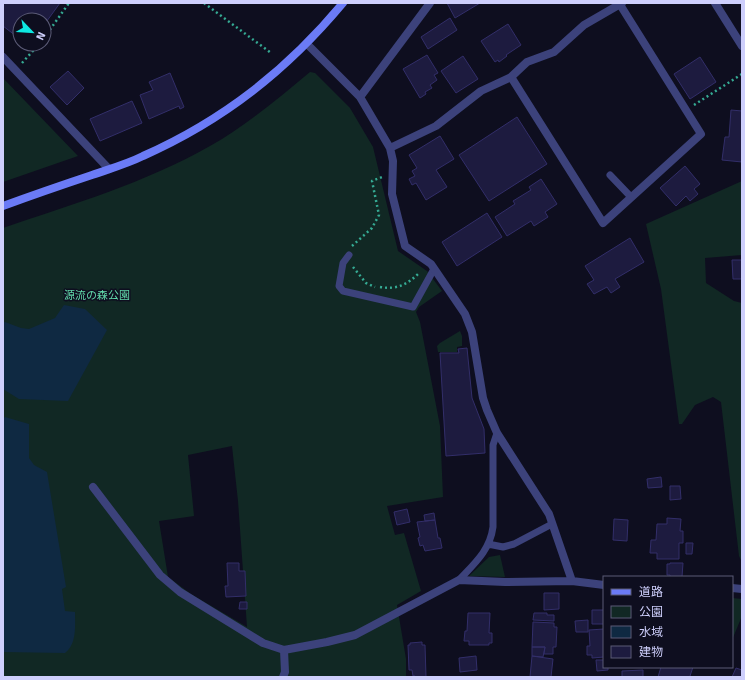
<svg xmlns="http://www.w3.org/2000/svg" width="745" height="680" viewBox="0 0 745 680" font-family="Signika,'Noto Sans JP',sans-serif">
	<rect width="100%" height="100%" fill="#0e0e1f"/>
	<!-- green -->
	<path fill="#112824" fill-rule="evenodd" d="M310,72L315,73L350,108L373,147L398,251L427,271L442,291L419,307L416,312L420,322L440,426L443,497L387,506L395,535L404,533L421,591L397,605L406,659V677H3V228C73,204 145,183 210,146C245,126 279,98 310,72ZM232,446L238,501L247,627L191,594L168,577L159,521L194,516L188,455Z
		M3,78L78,156L3,182Z
		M742,181V255L705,258L706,283L734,301L742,303V562L739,556L721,402L713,397L695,405L682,424H679L661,289L646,224Z
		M460,331L462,336V346L457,347V352H438L437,346L440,343Z
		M500,555L505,577L469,576L489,557Z
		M732,598L742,599V616L732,640Z"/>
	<!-- water -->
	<path fill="#0f2942" d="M64,305L85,309L107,330L68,401L19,399L3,389V323L5,322L21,328L29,329L55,318Z
		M5,417L29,424V458L34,465L47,472L66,587L62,589L65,611L75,612C75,626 77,644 65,653L3,652V419Z"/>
	<!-- building -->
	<path fill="#1d1b3f" stroke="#322e69" d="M3,3H60L44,25V20H20V39L3,26Z
		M447,3H480L455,18Z
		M450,18L457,30L428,49L421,37Z
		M508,24L521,45L506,55L507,56L499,62L498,60L495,62L481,41Z
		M427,55L438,73L434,75L437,80L430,85L432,88L425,92L426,94L420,98L403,69Z
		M463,56L478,79L456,93L441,71Z
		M700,57L716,82L690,99L674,74Z
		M68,71L84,88L67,105L50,87Z
		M170,73L184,107L180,109L179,106L149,119L140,95L153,90L149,82Z
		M132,101L142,123L100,141L90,119Z
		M731,110L742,111V162L722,160L725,137H729Z
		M517,117L547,164L489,201L459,155Z
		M440,136L454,159L436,170L447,187L426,200L416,183L412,185L409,179L415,176L412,171L417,168L409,155Z
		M685,166L700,184L694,189L698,194L690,201L686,196L676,206L660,188Z
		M541,179L557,204L545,212L548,217L534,226L531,221L507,236L495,217L515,204L513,201L531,190L529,187Z
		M487,213L502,237L457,266L442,242Z
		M630,238L644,262L615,279L620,287L611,293L607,287L594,294L587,284L594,280L585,266Z
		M732,260H742V279H733Z
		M467,348L472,398L484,429L485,453L446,456L440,353H459L458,349Z
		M661,477L662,487L648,488L647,479Z
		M670,486H680L681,499L670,500Z
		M407,509L410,522L397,525L394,512Z
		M434,513L435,520L425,521L424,515Z
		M667,518L681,519L680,531H683V543H679V559H657V553H650L651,540H656L657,524H667Z
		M614,519L628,520L627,541L613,540Z
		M435,520L438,538H440L442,548L425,551L423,545L420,546L418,538L420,537L417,522Z
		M686,543H693L692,554H686Z
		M227,563H239V571H245L246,596L226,597L225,586H228Z
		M670,563H683L682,577H670V575H667V564H670Z
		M544,593H559V609L544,610Z
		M240,602H247V609H239Z
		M592,610H604V624H592Z
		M468,613H490L489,633H492V643H489V645H469V641H464L465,631H467Z
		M534,613H547V615H554V621L533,620Z
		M588,620V632H576L575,621Z
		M533,622L554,623V627H557L556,647H553V654H544L545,647H532Z
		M604,629V657L592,658V655H587V646H590L589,630Z
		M422,642V645H425L426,677H415V676H413L412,670H409L408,645H410V643Z
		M532,647H545L543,657L532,656Z
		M476,656L477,670L460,672L459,658Z
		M532,656L553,659L551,677H530Z
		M596,660H604V667H608V670L597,671Z
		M661,667H693L690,676L692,677H658Z
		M736,668L742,670V677H732Z
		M643,670V677H622V671Z"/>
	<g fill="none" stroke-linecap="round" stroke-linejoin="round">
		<!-- path -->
		<path stroke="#35aa93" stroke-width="2.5" stroke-dasharray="2 3" stroke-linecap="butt" d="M204,3L271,53
			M44,38L69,3
			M22,63L39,44
			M694,105L742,74
			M352,246L372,228L379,215L372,181L382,177
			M353,267L366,283L375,287
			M380,287C398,290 408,284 420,272"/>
		<!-- lane -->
		<path stroke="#3c427b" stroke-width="7" d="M610,175L631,197
			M349,255L343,263L339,286L343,291L413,307L434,269
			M488,544L503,547L514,544L552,524
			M459,580C475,563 490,550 493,527V445L497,433"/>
		<!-- street -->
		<path stroke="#3c427b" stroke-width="8" d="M715,3L742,46
			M307,44L360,97L390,148L393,161L392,194L405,246L431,264L465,314L472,332L483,398L487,410L497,433L549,514L572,581
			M3,57L109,169
			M511,77L603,223L701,134L619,3
			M360,97L430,3
			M390,148L436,126L481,91L511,77L527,62L554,52L584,25L622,3
			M93,487L160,575L180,592L263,643L284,650L327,642L355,635L459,580L505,582L572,581L604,585
			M732,588L742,589
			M283,677L285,672L284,650"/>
		<!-- secondary -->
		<path stroke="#6b7bf6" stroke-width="8" d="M3,206C33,195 62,185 92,175C109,169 127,164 143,156C224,120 287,70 343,3"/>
	</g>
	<g text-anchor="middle" stroke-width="3" stroke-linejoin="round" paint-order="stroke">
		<!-- park labels -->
		<g font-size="11" fill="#60d7a9" stroke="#0e0e1f">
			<text x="97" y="299">源流の森公園</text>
		</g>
	</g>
	<!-- border -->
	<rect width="745" height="680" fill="none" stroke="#cecffc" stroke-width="8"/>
	<!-- legend -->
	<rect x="603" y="576" width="130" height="92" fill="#0e0e1f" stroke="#5b5b77"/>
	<rect x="611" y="589" width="20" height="6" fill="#6b7bf6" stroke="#5b5b77"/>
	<text x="639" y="596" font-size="12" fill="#cecffc">道路</text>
	<rect x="611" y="606" width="20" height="12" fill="#112824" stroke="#5b5b77"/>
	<text x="639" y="616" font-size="12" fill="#cecffc">公園</text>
	<rect x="611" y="626" width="20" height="12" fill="#0f2942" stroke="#5b5b77"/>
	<text x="639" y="636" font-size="12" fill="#cecffc">水域</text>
	<rect x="611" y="646" width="20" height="12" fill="#1d1b3f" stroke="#5b5b77"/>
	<text x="639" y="656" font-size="12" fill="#cecffc">建物</text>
	<!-- north arrow -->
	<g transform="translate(32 32) rotate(115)"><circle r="19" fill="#0e0e1f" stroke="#5b5b77"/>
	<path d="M0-3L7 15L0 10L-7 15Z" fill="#0ee8e1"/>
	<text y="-6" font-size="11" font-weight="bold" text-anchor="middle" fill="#cecffc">N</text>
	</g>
</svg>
